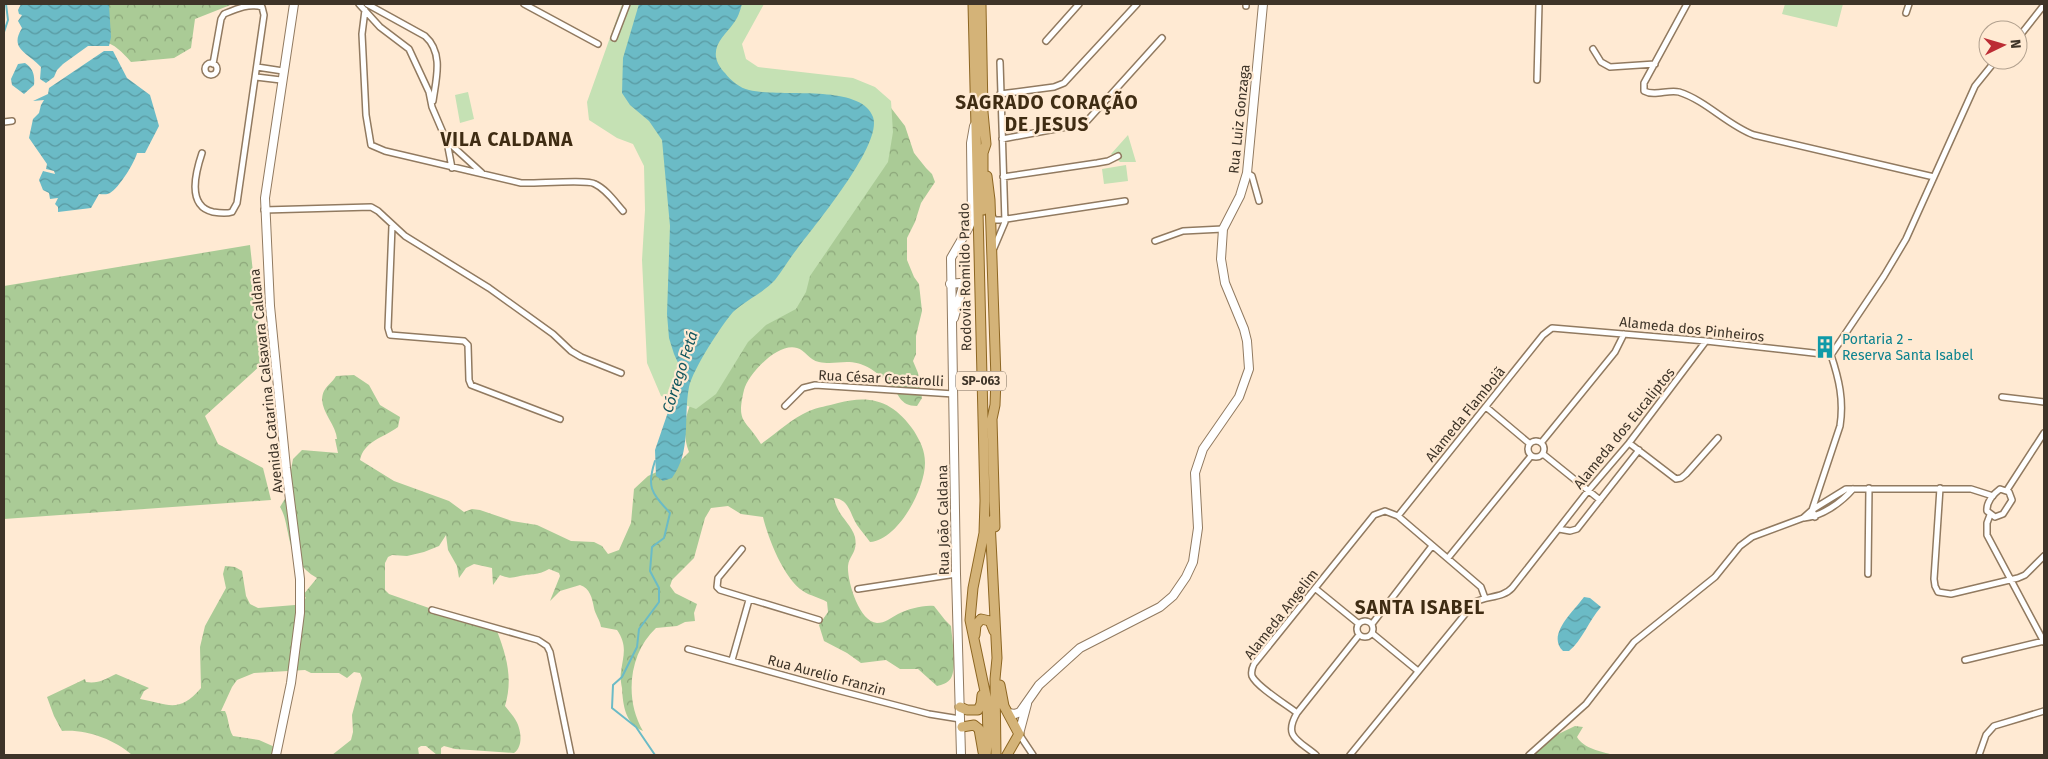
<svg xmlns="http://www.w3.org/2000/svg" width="2048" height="759" viewBox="0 0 2048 759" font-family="'Fira Sans',sans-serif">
	<defs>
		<pattern id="forest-crowns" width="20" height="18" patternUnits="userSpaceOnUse" patternTransform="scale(1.25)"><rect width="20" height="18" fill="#aacb96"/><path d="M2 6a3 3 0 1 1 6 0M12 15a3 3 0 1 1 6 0" fill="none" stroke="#8ca67a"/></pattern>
		<pattern id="water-waves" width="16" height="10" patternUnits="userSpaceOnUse" patternTransform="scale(1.25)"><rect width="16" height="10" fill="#6bbbc6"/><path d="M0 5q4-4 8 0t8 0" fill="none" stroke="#5999a1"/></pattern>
	</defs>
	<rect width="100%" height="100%" fill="#ffead3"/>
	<!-- forest -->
	<path fill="url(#forest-crowns)" d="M97,4H233L195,19L191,48L174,58L131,62C122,52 115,44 102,41Z
		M888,104L905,126L914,153L926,168L932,174L935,182L921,203L915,222L907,238V260L914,277L919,284L922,311L916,336V354L913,361L918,373L922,398L917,406C899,406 900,394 889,383C884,378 877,373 871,369C849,356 838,366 819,362C809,360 805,350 797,348C778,342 748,374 744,390C736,424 745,418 761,444C777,433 791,419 809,411C818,407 828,406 838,403C872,394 894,402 914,431C920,441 925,450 925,463C925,489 898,540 870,542C866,536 861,531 857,525C850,514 849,499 834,498C838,517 851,523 855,537C858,553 849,555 848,566C847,581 859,622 877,623C885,623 891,618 898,614C909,609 922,605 934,606L945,620L951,626C952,638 957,668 951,678C948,683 942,685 937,686L918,669H900L886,660L861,663L847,653L824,641L819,625L828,612L827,602C819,597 810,596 803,591C784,579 768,538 763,517L741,514L728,506L711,508L705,518L694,558L672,580L670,586L675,593L697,604L694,613L695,621L685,622L677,626L656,628C629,653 624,699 643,731C625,724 623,705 622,688C621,683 620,677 621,672C623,656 628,646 617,630L601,627C600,620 595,614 594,608C592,598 590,588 580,585L560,591L550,601L560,576L559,573L549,569C536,576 534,573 520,576C510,578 511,579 500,575L493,585L492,568L474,564L466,568L459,578L457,566L448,550L446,535L439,546L424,552L407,556L392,555L388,557L385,563V590L389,594L429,608L460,615L497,631C507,657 513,679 505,706C508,710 512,714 515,719C521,728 524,746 514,753L455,749L444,746L441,748V754L437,755L426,746H421L418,748L419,755H332L351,740L353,732L352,715L362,678L360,673L354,672L347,678L339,673H311L305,670L254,673L237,680L232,687L221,711H225C229,719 228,728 233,736L259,740L277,748L278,755H132C114,739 86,729 62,731L54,716L47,697L85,679L86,682C98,684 106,679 116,674L149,688L144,691L140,699C168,704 179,714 201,688L200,647L205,626L226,588L223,574L225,566L235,567L242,571L246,596L250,604L258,608L295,605L306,598L303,595L317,578C300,569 291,552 288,533C286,524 285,515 280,507L286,497L293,459L302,450L338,453L335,439H337C336,423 316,408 324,391C327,385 333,382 336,376L354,375L369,385L380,405L400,417L398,427C383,438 364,441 360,460L394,481L449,501L464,512L472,509L480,510L512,521L537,525L571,541L594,542L602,546L608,554L619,550L631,523L634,489L648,476L680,461L689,452C683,437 684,420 690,405Z
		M250,245L263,363L205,416L218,444L263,468L271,500L4,519V286Z
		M1575,726L1583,727L1577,737C1584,749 1601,751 1613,755H1524L1548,739Z"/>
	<!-- park -->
	<path fill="#c5e1b4" d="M622,4H764L742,44L746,59L758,67L853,78L875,87L891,101L893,132L888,162L810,276L806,292L796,309L766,325L748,342L716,394L696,409L661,396L647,363L642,260L645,210L644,166L633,144L617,138L589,120L587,102Z
		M1785,4H1843L1837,27L1782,14Z
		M468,92L474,119L460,123L455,95Z
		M1128,135L1136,162H1120L1111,154Z
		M1126,165L1128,181L1104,184L1102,169Z"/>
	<!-- water -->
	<path fill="url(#water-waves)" d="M21,4H108L109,5L111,37L109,46H88L63,64L57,70L54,77L46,83L40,79L41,67C27,52 9,49 22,28L18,21L22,15L19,14L18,10Z
		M639,4H742C740,11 738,18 733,24C726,34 714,43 716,57C717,63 721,69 725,73C731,81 740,88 749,90C779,98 861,83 873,117C883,144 814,226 797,249C789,259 783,270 775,280C763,293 746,300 733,312C721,326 693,369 689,387C683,418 692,451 672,478L663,481L656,476L655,450L681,374L680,367L674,354L669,338L667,314L670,226L662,140L649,121L630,105L622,93L623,58Z
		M104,51H113L127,78L150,95L159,126L145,153H137C135,162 119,188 110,193C107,195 102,194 99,194L91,208L58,212V207L55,204L58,198L50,199L49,193L43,190L39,180L43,171L55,174L54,171L46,169L47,164L29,138L33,119L39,113L41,105L44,100L33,101L48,94L49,88Z
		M25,63C33,68 35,75 34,85L24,94L12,85L11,79L18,64Z
		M1584,597L1590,598L1601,607C1589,620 1582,641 1569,651H1563C1546,635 1574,611 1584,597Z"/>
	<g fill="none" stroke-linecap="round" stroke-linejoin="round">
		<!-- stream -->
		<path stroke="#6bbbc6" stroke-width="2" d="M4,32L8,20L6,4
			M655,461C646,488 652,493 670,513L664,538L652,547L650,571L659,588V602L639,629L637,647L622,677L613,685L612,708L636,727L655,755"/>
		<defs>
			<path id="street" d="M359,4L380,27L409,49L429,92L432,107L447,142L452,168
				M367,4L425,36C444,53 436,79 433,101
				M524,4L598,44
				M1687,4L1644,83V91C1655,97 1668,89 1679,92C1707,101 1727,125 1754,135L1934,177
				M1246,6V4
				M365,10L362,34L366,115L371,145L385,151L521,183C535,184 587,179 595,184C606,189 615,202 623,211
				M1906,13L1909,4
				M614,38L627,4
				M2018,38L2044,5
				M1046,41L1079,4
				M1593,49L1601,62L1610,67L1655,64
				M205 69a6 6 0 1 1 12 0a6 6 0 1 1-12 0Z
				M257,67L283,71
				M256,77L281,80
				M1537,80L1539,4
				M1000,94L1054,87L1064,83L1137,4
				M4,122L12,121
				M1002,139L1077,125L1087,121L1162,38
				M448,142L482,173
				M202,153C196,171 186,206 213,212C219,213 226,214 232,212L237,203L264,15L262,7C249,3 236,9 224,14L221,19L213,64
				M1247,173L1252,176L1259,201
				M1003,177L1097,163L1108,161L1118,156
				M264,210L371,207L378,211L405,236L489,288L553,334L571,351L581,357L621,373
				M992,215L994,220H1000L1125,201
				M392,226L388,328L390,335L464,341L468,345L469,380L471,385L560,419
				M1155,241L1183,231L1223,229
				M994,248L1005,222L1000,62
				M1831,355L1884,276L1906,239L1975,86L1996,60
				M2002,397L2044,402
				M785,406L803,388L815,385L954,394
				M1486,407L1530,444
				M1528 449a8 8 0 1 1 16 0a8 8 0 1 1-16 0Z
				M1541,443L1615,352L1624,334
				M1629,443L1676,479L1681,478L1686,474L1718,438
				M1543,454L1600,500
				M1940,488L1934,579L1935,586L1938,592L1951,594L2018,578L2025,575L2044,556
				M2000,489L2009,492L2012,500L2003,514L1995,517L1987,511C1986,503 1993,494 2000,489Z
				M2007,490L2044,433
				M1990,515L1987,523V535L2044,642
				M1398,516L1543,335L1552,328L1706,341L1831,355
				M1815,517L1812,510L1840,426C1844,400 1839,379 1831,355
				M1804,518C1822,516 1841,503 1853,489
				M1559,529L1570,531L1577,529L1639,450
				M742,549L718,578L717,587L720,590L819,620
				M1448,558L1531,456
				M1868,574L1869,488
				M858,589L956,574
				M1316,589L1359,624
				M432,610L538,640L547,646L550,652L571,755
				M1357 629a8 8 0 1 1 16 0a8 8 0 1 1-16 0Z
				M1372,624L1432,546
				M1373,634L1418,671
				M688,649L833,689L929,714L960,719
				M732,660L749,600
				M1965,660L2044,641
				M1297,713C1287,705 1257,687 1252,676C1251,672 1252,668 1254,664L1374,515L1385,511L1398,516L1481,587L1485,598
				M1019,734L1033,755
				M1316,755C1298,740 1283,737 1297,713L1359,635
				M1350,755L1475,602C1487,596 1503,598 1512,588L1588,491L1629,443L1706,341
				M1529,755L1586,704L1634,642L1715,577L1740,546L1752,537L1803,518L1812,510L1846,489H1971L1993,496
				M1979,755L1986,735L1994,726L2044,711"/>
			<path id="secondary" d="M950,284L960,283L963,286L954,318
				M1008,713L1015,714L1020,712L1039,685L1080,648L1160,607L1173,596L1186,577L1193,562L1198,528L1195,473L1203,449L1239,397L1249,369L1247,341L1244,329L1225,283L1221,259L1223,229L1240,196L1247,173L1263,4
				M1019,734L1027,704
				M276,755L291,683L300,613V579L286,468L270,306L265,198L294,4
				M961,755L956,574L951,258L969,227L972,219L971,143L974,126"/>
			<path id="primary" d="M973,4L985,501L984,533L973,588L970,620L987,701L988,737L986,755
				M981,4L983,112L986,144L983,153V210
				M987,176L990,200L996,379L995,405L992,419L995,527
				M990,521L997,658L995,679L996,755
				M975,635L976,625L981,619L990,621L994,631
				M1000,685L1004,706L1019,734L1007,755
				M960,707L967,710H978L981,704L982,695
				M962,727L974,725L979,729L983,752"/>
		</defs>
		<!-- street casing -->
		<use href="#street" stroke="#917a60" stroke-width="8"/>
		<!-- secondary casing -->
		<use href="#secondary" stroke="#917a60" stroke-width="10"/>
		<!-- primary casing -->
		<use href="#primary" stroke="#8d6622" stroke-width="11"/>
		<!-- street -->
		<use href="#street" stroke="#fff" stroke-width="5"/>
		<!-- secondary -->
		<use href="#secondary" stroke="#fff" stroke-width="8"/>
		<!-- primary -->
		<use href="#primary" stroke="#d4b378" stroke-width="9"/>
	</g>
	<!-- icons -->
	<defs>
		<symbol id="building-bare" viewBox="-9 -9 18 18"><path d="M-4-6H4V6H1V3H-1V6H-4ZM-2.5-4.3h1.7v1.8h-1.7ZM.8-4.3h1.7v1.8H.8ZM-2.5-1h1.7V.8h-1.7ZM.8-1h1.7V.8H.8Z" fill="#0f9aa8" stroke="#ffead3" stroke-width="2.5" paint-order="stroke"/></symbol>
	</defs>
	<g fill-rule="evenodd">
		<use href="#building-bare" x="1809" y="331" width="32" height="32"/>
	</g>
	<g text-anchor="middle" stroke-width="4.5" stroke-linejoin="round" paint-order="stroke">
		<!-- shield labels -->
		<rect fill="#ffead3" stroke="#786b5b" stroke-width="1" x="956" y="371.5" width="50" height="19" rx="4"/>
		<g font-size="12" font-weight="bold" fill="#3e3428">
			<text x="981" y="385">SP-063</text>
		</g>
		<!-- street labels -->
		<g font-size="14" fill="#3e3428" stroke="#ffead3">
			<text transform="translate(1239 119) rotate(-84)" y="5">Rua Luiz Gonzaga</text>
			<text transform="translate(965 277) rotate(-91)" y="5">Rodovia Romildo Prado</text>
			<text transform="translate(1692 329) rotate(6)" y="5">Alameda dos Pinheiros</text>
			<text transform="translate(881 378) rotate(3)" y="5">Rua César Cestarolli</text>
			<text transform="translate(266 381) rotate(-96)" y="5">Avenida Catarina Calsavara Caldana</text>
			<text transform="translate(1465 414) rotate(-51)" y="5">Alameda Flamboiã</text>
			<text transform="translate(1624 428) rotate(-51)" y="5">Alameda dos Eucaliptos</text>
			<text transform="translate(943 520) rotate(-91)" y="5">Rua João Caldana</text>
			<text transform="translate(1281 614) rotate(-52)" y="5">Alameda Angelim</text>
			<text transform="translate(827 675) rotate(15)" y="5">Rua Aurelio Franzin</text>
		</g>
		<!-- culture labels -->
		<g font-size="14" fill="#0d838f" stroke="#ffead3" text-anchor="start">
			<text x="1842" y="344">Portaria 2 -<tspan x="1842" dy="16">Reserva Santa Isabel</tspan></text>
		</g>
		<!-- water labels -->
		<g font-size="15" font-style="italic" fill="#10565e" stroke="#ffead3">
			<text transform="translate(680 372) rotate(-72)" y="5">Córrego Fetá</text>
		</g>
		<!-- district labels -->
		<g font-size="19" font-weight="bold" letter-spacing="1" fill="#3f2c13" stroke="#ffead3">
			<text x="1047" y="109">SAGRADO CORAÇÃO<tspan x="1047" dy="22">DE JESUS</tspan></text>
			<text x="507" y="146">VILA CALDANA</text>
			<text x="1420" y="614">SANTA ISABEL</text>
		</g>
	</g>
	<!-- border -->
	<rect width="2048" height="759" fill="none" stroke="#3e3428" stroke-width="10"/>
	<!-- north arrow -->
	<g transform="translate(2003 45) rotate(85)"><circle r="24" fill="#ffead3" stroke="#b2a18f"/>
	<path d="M0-4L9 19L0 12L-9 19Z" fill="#bc2c34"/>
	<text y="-8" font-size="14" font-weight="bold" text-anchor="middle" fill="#3e3428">N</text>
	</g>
</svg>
